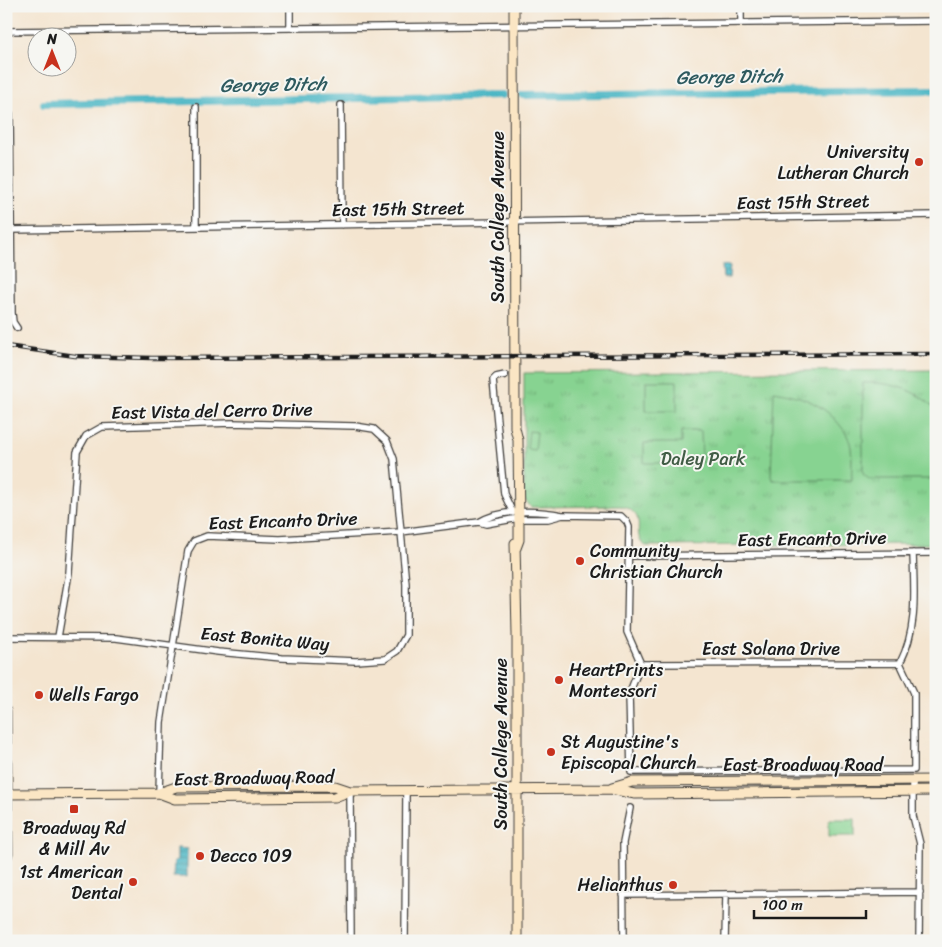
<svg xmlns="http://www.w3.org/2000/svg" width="942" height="947" viewBox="0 0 942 947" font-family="Sriracha,sans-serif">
	<defs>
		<pattern id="park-tufts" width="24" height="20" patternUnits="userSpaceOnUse" patternTransform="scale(1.25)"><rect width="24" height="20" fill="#87d391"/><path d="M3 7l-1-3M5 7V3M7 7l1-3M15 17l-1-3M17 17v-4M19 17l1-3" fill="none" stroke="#74b57c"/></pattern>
		<pattern id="water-rules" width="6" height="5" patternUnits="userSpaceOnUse" patternTransform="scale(1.25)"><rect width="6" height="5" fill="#49b6c4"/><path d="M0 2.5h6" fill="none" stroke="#3c939e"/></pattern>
	</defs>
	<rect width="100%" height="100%" fill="#f6f6f2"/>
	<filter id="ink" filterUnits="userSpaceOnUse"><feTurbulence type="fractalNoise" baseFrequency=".02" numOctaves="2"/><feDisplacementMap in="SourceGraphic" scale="10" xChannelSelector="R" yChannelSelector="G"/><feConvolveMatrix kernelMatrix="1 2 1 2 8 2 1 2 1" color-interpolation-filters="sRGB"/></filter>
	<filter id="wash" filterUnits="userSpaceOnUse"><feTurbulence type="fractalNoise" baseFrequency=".0096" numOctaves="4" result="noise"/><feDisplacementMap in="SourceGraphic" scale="20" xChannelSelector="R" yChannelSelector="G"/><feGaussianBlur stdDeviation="1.12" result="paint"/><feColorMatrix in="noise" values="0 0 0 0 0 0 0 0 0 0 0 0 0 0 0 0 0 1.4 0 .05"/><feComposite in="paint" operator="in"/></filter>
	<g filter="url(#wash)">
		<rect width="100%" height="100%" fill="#f4e5d0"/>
		<!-- park -->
		<path fill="url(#park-tufts)" stroke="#527856" d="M936,370V544L646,546C628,535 652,515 621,506L531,507L524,499V373Z"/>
		<!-- garden -->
		<path fill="#87d391" stroke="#527856" d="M646,381H677V411H646Z
			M863,383C892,382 914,389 936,409V479H869L863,474Z
			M774,391C799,395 822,403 839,424C845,431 850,439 851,448C853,458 851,469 852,480H773L771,477Z
			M529,431L537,432L535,450L527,449Z
			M681,431H701L702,463H644V443H681Z
			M829,819H855V836H829Z"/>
		<!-- water -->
		<path fill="url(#water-rules)" stroke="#326970" d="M722,265H730L729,278H723Z
			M177,848L188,849L187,851V877H173L174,861L177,860Z"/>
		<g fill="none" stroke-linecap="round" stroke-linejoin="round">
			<!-- canal -->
			<path stroke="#49b6c4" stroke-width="8" d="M523,95L936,90
				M44,104L502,95"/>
		</g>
	</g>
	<g filter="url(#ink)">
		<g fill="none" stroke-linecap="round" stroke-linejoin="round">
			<defs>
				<path id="street" d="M290,6V28
					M741,6V23
					M6,31L936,21
					M341,105L342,225
					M10,114L12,313L13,322L17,328
					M196,226V107
					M10,230L936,215
					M505,375L496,377L493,380L504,494L513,513
					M479,522C500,509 538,510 562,515
					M629,556L936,553
					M6,637L116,638L218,652L282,658L356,661L385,659L397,651L406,635V584L394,459L387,441L374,429L355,426L232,423L102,427L86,436L77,452L69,573L58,637
					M641,664L900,663
					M913,780V816L920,844L919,941
					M350,791L351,941
					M159,793L161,722L188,551L194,541L207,536L280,539L401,532L479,522L486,524L513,519H548L563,515L621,516L627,522L629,527L627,632L641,664L629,694L631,772L914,770V693L900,663C918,628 914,591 913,553
					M623,895L920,892
					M405,941L406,791
					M624,941L623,843L630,808
					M725,941L726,894"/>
				<path id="secondary" d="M514,6L515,428L518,440L519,526V540L516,548
					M6,515V516
					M515,543L517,634V941
					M6,711L8,853L6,860
					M612,788L632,782L936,780
					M159,793L175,799L335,797L350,791
					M6,794L159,793L176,787L335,786L350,791L611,789L635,794L936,791"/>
			</defs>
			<!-- street casing -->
			<use href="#street" stroke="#3c3a37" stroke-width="8"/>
			<!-- secondary casing -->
			<use href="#secondary" stroke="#3c3a37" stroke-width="11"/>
			<!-- street -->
			<use href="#street" stroke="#fff" stroke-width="5.5"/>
			<!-- secondary -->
			<use href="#secondary" stroke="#fbe6c4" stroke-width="9"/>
			<defs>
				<path id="rail" d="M6,346L75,356L152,358L936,354"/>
			</defs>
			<!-- rail casing -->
			<use href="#rail" stroke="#1c1c1c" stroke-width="4.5"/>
			<!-- rail -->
			<use href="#rail" stroke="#f6f6f2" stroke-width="2.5" stroke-dasharray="8" stroke-linecap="butt"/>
		</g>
	</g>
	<!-- markers -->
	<g fill="#c8321e" stroke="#f6f6f2" stroke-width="2">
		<circle cx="919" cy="162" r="5"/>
		<circle cx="580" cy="561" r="5"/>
		<circle cx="559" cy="680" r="5"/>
		<circle cx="39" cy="695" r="5"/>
		<circle cx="551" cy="752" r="5"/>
		<rect x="69" y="804" width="10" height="10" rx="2.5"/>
		<circle cx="200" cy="856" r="5"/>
		<circle cx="133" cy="882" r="5"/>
		<circle cx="673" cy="885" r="5"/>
	</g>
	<g text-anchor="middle" stroke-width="4" stroke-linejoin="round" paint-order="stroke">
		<!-- poi labels -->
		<g font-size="18" fill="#1c1c1c" stroke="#f6f6f2" text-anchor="start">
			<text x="909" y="158" text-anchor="end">University<tspan x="909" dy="21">Lutheran Church</tspan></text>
			<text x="590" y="557">Community<tspan x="590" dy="21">Christian Church</tspan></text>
			<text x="569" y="676">HeartPrints<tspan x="569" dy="21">Montessori</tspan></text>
			<text x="49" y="701">Wells Fargo</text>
			<text x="561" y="748">St Augustine's<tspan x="561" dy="21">Episcopal Church</tspan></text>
			<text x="74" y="834" text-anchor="middle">Broadway Rd<tspan x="74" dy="21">&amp; Mill Av</tspan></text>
			<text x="210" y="862">Decco 109</text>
			<text x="123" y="878" text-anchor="end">1st American<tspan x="123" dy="21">Dental</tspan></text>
			<text x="663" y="891" text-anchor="end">Helianthus</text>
		</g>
		<!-- street labels -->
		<g font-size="18" fill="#1c1c1c" stroke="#f6f6f2">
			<text transform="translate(803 202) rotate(-1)" y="6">East 15th Street</text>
			<text transform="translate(398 209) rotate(-1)" y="6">East 15th Street</text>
			<text transform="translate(498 217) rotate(-90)" y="6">South College Avenue</text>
			<text transform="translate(212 411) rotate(-1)" y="6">East Vista del Cerro Drive</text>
			<text transform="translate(283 521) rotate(-2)" y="6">East Encanto Drive</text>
			<text transform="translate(812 539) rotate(-1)" y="6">East Encanto Drive</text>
			<text transform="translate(265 639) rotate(5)" y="6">East Bonita Way</text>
			<text x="771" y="655">East Solana Drive</text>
			<text transform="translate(501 744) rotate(-90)" y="6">South College Avenue</text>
			<text x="803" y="771">East Broadway Road</text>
			<text transform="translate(254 778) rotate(-1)" y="6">East Broadway Road</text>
		</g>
		<!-- park labels -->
		<g font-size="18" fill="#415c45" stroke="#f6f6f2">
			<text x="703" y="465">Daley Park</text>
		</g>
		<!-- water labels -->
		<g font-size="19" font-style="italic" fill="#2e5a5f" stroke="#f6f6f2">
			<text transform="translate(729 76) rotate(-1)" y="7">George Ditch</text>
			<text transform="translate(273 84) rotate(-1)" y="7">George Ditch</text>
		</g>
	</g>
	<!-- margin -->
	<rect width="942" height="947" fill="none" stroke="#f6f6f2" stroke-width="25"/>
	<!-- north arrow -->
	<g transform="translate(52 52)"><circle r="24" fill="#f6f6f2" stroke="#9f9f9c"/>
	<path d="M0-4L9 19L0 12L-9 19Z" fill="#c8321e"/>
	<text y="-8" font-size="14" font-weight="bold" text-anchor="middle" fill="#1c1c1c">N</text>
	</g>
	<!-- scale -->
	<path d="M754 910v8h112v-8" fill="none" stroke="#1c1c1c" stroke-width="2.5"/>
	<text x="762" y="910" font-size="15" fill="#1c1c1c" stroke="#f6f6f2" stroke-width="4" paint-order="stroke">100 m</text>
</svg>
